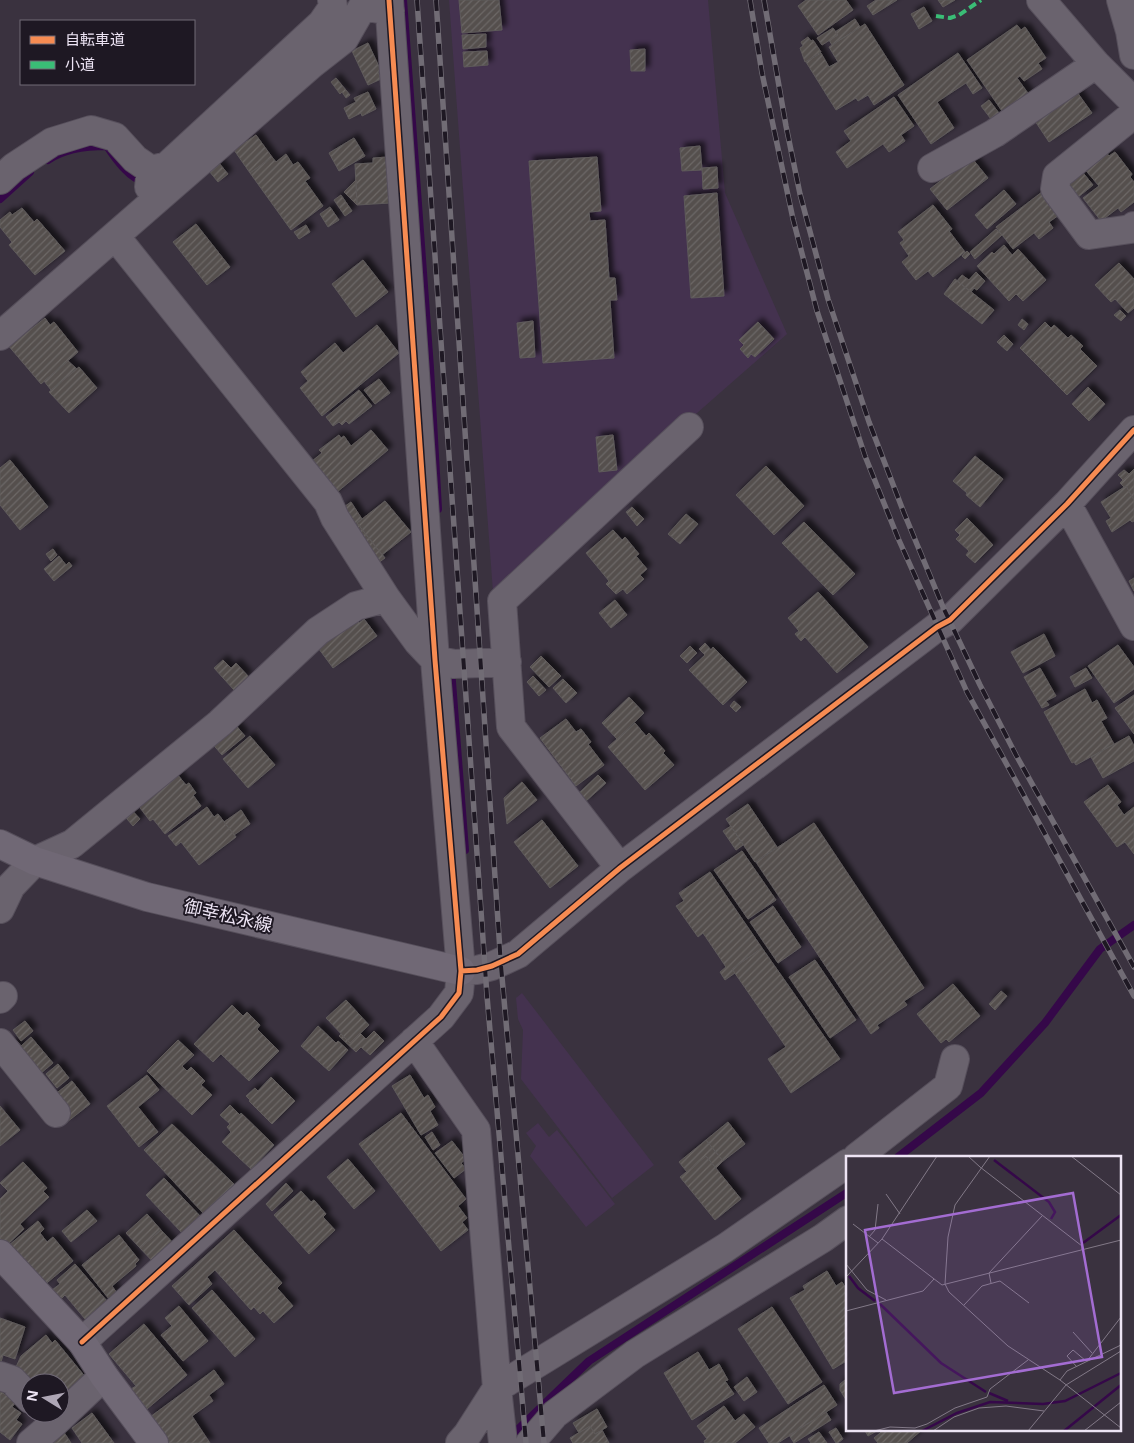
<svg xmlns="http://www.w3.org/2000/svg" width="1134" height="1443" viewBox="0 0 1134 1443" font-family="'Noto Sans','Noto Sans JP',sans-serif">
	<defs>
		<pattern id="building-hatch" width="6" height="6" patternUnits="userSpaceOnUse" patternTransform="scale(1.25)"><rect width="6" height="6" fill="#544f4d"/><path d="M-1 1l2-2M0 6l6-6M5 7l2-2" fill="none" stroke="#6d6867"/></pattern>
		<filter id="shadow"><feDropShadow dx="4.5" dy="-4.5" stdDeviation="2.5" flood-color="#0009"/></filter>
	</defs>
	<rect width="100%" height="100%" fill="#3a323f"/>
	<!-- built -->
	<path fill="#44324f" d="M449,0H708L725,193L787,334L493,592Z
		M522,993L654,1165L612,1198L521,1079L523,1030L518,1019L516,998Z
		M538,1123L549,1137L557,1130L615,1204L586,1227L530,1156L536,1146L526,1133Z"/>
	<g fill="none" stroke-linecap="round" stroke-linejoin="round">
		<!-- stream -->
		<path stroke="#350849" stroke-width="8" d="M403,0L430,368L438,509
			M48,160C65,148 87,146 107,146C115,158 130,180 146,182
			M0,199L30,172
			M451,669L465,850
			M898,1157L981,1093L1045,1023L1100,949L1134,925
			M509,1438L589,1361L848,1192"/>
	</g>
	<!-- building -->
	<path fill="url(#building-hatch)" stroke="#5e5a5a" filter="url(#shadow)" d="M459,0H499L502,30L462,33Z
		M806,0H846L853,10L818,35L798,6Z
		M876,0H897L873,15L867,6Z
		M938,0H955L943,7Z
		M924,7L932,21L919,29L911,14Z
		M855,19L860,27L832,45L829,40L838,35L835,32Z
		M865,24L904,85L874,105L868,95L858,101L856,98L836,110L806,62L821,53L829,67L838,62L829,47Z
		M1017,25L1021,30L1025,27L1046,58L1038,63L1042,69L1024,81L1020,76L1017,78L1030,96L1004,114L967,60Z
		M833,28L838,35L822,45L817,38Z
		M486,34V47L463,49L462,35Z
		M808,37L811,41L813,40L821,52L805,62L800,48L803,46L801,42Z
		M368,43L381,71L378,72L381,79L368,85L352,51Z
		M645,49V71H631L630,50Z
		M487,51L488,65L464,67L463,52Z
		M958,53L982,88L973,94L966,83L937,102L954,128L931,144L898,95Z
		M336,78L350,95L346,98L342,92L340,94L331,82Z
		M1074,88L1092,113L1049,142L1033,118Z
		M368,92L376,109L362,116L361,113L349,119L344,108L356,102L354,98Z
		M894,97L914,126L901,135L905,141L889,152L883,144L847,168L836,152L851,141L844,131Z
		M989,100L1002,117L994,123L981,106Z
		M256,135L272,157L250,173L234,150Z
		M354,138L365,156L339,171L329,153Z
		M700,146L702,170L682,171L680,148Z
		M1104,150L1109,156L1115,152L1132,174L1130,177L1134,182V202L1121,212L1118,208L1101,221L1083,198L1099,186L1083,167Z
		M286,154L293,165L298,162L310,178L305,181L323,206L291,230L250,173L272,157L276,162Z
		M388,157L390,203L357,205L355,164L373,163V158Z
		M597,157L601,211L589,212L590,221L605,220L609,278H615L617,300H610L614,358L543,363L529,161Z
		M971,157L988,178L947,210L930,189Z
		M219,163L228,174L218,182L209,171Z
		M717,167L718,188L703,189L702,168Z
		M1080,169L1093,185L1077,198L1064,181Z
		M356,180L357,205L344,192Z
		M1004,190L1016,204L987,229L975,215Z
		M1042,192L1059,215L1049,222L1053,228L1039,239L1034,233L1013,249L996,227Z
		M717,193L724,296L691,298L684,196Z
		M341,195L352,211L345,216L334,200Z
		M933,205L952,229L949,231L965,252L933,277L928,271L916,280L902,262L909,256L900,243L904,240L898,232Z
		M330,207L339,220L328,227L320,214Z
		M22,208L34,222L37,219L65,251L35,275L9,245L12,242L0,227V220L10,212L12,215Z
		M196,224L230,267L207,285L173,242Z
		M306,225L310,232L299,239L294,232Z
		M996,229L1002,235L975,259L970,252Z
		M1004,245L1012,255L1018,249L1046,280L1023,301L1016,294L1009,301L977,266L992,252L994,254Z
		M967,251L970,254L965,259L962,256Z
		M363,260L388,292L356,317L332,284Z
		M1119,263L1134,279V308L1128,313L1115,299L1111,302L1095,285Z
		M976,272L985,281L977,290L974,288L971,292L957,281L962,275L969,280Z
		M955,279L994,310L982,324L944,294Z
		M1120,310L1126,316L1121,321L1114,315Z
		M45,318L50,325L54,322L78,352L41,384L7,344L19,334L21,337Z
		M1022,319L1028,324L1024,330L1018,325Z
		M533,321L535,357L520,358L517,323Z
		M758,322L774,339L755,357L751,354L748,358L740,349L744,345L739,340Z
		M1045,322L1051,328L1054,325L1068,338L1071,335L1083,346L1080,349L1097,366L1067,395L1020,348Z
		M377,325L399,353L322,416L300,388L308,381L301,372L335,343L343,353Z
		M1004,335L1013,344L1007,351L997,342Z
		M68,361L77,369L51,390L44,381Z
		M79,367L97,388L69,413L49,392Z
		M379,379L390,393L375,404L364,390Z
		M1088,387L1105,404L1089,421L1072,404Z
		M359,390L372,406L349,424L346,421L342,425L339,422L333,426L326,417Z
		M371,430L388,450L331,497L306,466L322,453L319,450L339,435L341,438L344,436L351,446Z
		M613,435L617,470L599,472L596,437Z
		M975,456L1003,479L980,507L966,495L967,493L953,481Z
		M10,460L48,507L20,530L0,505V468Z
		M766,466L804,506L774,535L736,495Z
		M1134,469V500L1126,486L1124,487L1120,483Z
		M1124,470L1129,474L1123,480L1118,475Z
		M1126,486L1134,500V521L1132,522L1130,520L1112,532L1106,521L1111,518L1101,502Z
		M385,501L411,532L382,555L357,523Z
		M351,502L362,519L357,523L385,558L378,563L341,509Z
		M632,507L644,519L637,526L626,512Z
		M686,514L698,524L680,544L668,534Z
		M967,518L993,545L975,563L966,555L969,551L956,539L960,535L955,530Z
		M804,522L855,574L833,595L782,543Z
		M613,530L622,540L625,537L639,554L636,556L647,569L640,575L644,579L627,594L623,589L616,594L606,584L609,581L586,553Z
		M53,549L57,555L51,561L46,554Z
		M59,556L66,565L69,562L72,566L54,581L44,569Z
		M1134,578V591L1129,581Z
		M818,592L868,647L837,673L805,637L801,641L795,634L799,631L788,618Z
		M615,600L627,615L611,628L599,613Z
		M364,619L377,636L333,668L316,645L326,638L328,641L357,621L359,623Z
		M1044,634L1055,656L1023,673L1011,652Z
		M705,643L711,650L713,647L747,682L723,705L689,670L705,655L699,649Z
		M1118,645L1134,667V689L1114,703L1088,666Z
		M690,646L697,653L687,663L680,656Z
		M541,656L561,676L549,687L530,667Z
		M223,660L231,668L236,663L248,676L234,690L214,668Z
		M1040,668L1056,696L1046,701L1049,705L1042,708L1024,677Z
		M1086,668L1092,678L1075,687L1070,677Z
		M533,676L546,690L539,696L527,682Z
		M563,679L577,693L566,703L553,688Z
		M1085,689L1092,703L1097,700L1107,718L1101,721L1114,744L1076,765L1074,762L1072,763L1044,712Z
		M1134,695V734L1115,708Z
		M629,697L644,713L617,739L602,723Z
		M734,701L741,707L736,712L730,706Z
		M566,719L576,732L581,729L591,742L588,744L604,765L576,786L540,738Z
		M233,722L245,736L222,755L210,741Z
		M635,723L646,736L649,733L665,751L663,753L674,765L645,790L608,747Z
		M250,736L275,765L248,788L223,759Z
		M1129,736L1134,746V761L1103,778L1091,757Z
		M177,774L186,785L189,783L196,793L193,795L201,806L165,834L153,819L150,821L138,805Z
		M598,775L606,783L585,802L578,794Z
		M522,782L537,800L507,824L504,798Z
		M1108,785L1121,802L1117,805L1124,815L1134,807V854L1125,842L1117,847L1084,802Z
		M748,804L777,847L755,862L726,819Z
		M128,806L140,819L133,826L121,812Z
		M207,807L214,817L218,814L236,837L199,865L181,842L176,846L168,836Z
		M241,810L250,824L234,835L224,822Z
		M542,820L578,866L550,888L514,842Z
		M814,823L924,988L904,1001L907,1005L877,1025L879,1028L871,1034L756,862Z
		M731,826L743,845L736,850L723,831Z
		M742,851L776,900L748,919L714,870Z
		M710,872L762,948L732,969L735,973L725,980L720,972L726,967L703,933L698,937L676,906L684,901L679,893Z
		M773,906L801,947L778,963L750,922Z
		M762,948L840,1059L791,1093L768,1059L786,1047L732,969Z
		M815,960L856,1020L830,1038L789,977Z
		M953,984L980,1016L949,1042L946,1039L941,1043L917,1014Z
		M1001,991L1007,996L995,1010L989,1004Z
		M346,1000L369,1025L350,1043L326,1018Z
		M232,1005L243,1016L247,1012L260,1025L257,1029L279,1051L249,1081L221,1054L213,1062L194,1044Z
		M25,1021L33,1031L21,1041L13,1030Z
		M318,1026L336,1043L338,1041L348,1050L329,1071L301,1046Z
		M374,1031L384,1041L370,1055L361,1047L356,1052L339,1036L341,1034L350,1043L360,1033L366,1039Z
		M31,1037L53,1063L34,1079L7,1047L16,1040L21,1046Z
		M178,1040L194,1055L182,1066L187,1071L191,1067L205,1081L201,1085L212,1095L192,1115L147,1071Z
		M58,1064L69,1078L57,1088L46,1074Z
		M147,1075L159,1090L138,1107L158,1132L139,1147L107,1106Z
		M410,1075L424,1098L428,1095L435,1107L430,1111L438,1125L421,1135L392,1086Z
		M271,1077L295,1101L272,1124L249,1101L250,1100L246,1096L255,1088L258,1091Z
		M72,1081L90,1104L67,1122L49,1099Z
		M230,1105L240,1115L241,1113L274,1145L251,1169L222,1142L231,1132L227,1127L230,1124L220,1115Z
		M0,1106L20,1130L0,1146Z
		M401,1113L466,1199L458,1206L467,1218L462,1222L468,1230L441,1251L359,1144Z
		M728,1122L745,1144L723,1161L706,1140Z
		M172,1124L235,1185L204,1214L144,1150Z
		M432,1132L440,1145L433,1150L425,1137Z
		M706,1140L723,1161L716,1168L706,1156L687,1172L679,1162Z
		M452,1141L466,1159L461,1163L466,1169L454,1178L435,1153Z
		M706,1156L741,1199L715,1220L680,1177Z
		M348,1159L375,1191L354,1209L327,1177Z
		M23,1162L47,1188L43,1191L49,1197L20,1224L24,1229L7,1245L0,1238V1199L8,1191L0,1183Z
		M164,1178L201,1217L183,1234L146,1195Z
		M286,1183L293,1191L272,1211L266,1204Z
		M301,1191L311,1202L314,1200L326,1214L323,1217L335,1230L309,1254L274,1215Z
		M87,1210L97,1221L71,1242L62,1231Z
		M147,1214L161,1230L140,1248L126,1233Z
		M38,1221L44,1229L40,1233L47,1242L53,1237L73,1261L42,1287L8,1246Z
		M161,1230L175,1245L155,1264L140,1248Z
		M234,1230L282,1283L277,1288L293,1306L274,1323L263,1311L260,1314L254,1307L251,1310L215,1270L207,1277L212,1284L189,1305L172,1286Z
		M119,1235L139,1260L135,1264L136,1266L112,1286L117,1293L109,1299L82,1265Z
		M75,1264L107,1301L85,1319L65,1295L60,1300L52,1290L60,1284L57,1280Z
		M827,1271L836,1286L842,1282L848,1292V1360L833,1369L790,1298L805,1290L803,1286Z
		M212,1290L255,1339L235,1357L192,1308Z
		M179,1306L208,1341L183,1361L161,1335L172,1326L165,1318Z
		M772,1307L822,1382L788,1404L738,1329Z
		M0,1318L25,1327L15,1359L3,1355L1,1362H0Z
		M144,1324L187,1375L147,1409L131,1389L136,1386L109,1354Z
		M46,1335L52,1343L55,1340L87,1379L60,1407V1383H30V1384L16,1367L21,1356Z
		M698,1352L709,1370L719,1364L728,1380L725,1381L734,1394L692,1420L664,1373Z
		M214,1370L224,1384L209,1395L213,1401L192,1416L210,1443H166L150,1417Z
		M747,1377L757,1392L744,1401L734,1387Z
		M845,1380L848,1385V1403L840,1390V1384Z
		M824,1385L837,1405L778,1443H769L759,1428Z
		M0,1391L16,1402L12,1407L21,1413L16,1420L22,1424L10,1440L0,1432Z
		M724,1406L735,1421L744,1414L755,1427L735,1443H705L704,1441L707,1439L697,1426Z
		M597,1409L607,1427L595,1434L590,1426L579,1433L573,1423Z
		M826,1412L831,1420L794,1443L789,1435Z
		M92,1413L114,1443H82L72,1428Z
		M590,1426L595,1434L602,1430L609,1443H573L570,1438Z
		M836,1428L843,1439L838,1443H836L829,1432Z
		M864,1429H880L868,1436Z
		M885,1429H923L907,1443H878L874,1438Z
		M63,1431L71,1443H46Z
		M819,1432L827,1443H811L808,1439Z"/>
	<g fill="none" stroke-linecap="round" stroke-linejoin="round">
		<defs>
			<path id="minor" d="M1041,0L1096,64L1134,102
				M1121,0L1130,31L1134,55
				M1134,117L1129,118L1057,176L1055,189L1089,235L1131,229L1134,226
				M932,168L995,133L1096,64
				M151,170L167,166L322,23L333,7L332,0
				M0,180L14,167L52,142L91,130L115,137L135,159L151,170L149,187
				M115,236L328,502L335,518L386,598L418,642L435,660L454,664L507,662
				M0,336L312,64L344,39L363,6L390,11
				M1067,504L1134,626
				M620,868L511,727L502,601L689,427
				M0,909L11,886L35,861L72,844L220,723L318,631L356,606L386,598
				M461,971L477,970L492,966L518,954L620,868L937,627L950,620L1067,504L1134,430
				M0,999L3,996
				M414,1041L476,1130L497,1388L503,1443
				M0,1043L56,1113
				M857,1157L948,1086L955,1059
				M82,1342L441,1017L459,993L461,971L435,660L389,0
				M0,1376L12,1380L30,1399
				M31,1443L53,1424L104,1376
				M460,1443L467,1435L497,1388L725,1248L848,1163
				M530,1443L555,1414L635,1354L823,1238L848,1220"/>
			<path id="major" d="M0,844L35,861L147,897L461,971
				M0,1254L82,1342L104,1376L154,1443"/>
		</defs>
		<!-- minor casing -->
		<use href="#minor" stroke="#564f5b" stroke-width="30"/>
		<!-- major casing -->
		<use href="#major" stroke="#564f5b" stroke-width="30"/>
		<!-- minor -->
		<use href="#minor" stroke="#6a636e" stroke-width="28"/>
		<!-- major -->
		<use href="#major" stroke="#706875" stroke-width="28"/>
		<defs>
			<path id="rail" d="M417,0L487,996L526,1443
				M436,0L501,966L544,1443
				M750,0L762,73L793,219L817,311L865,456L898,538L967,692L1134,996
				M764,0L786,126L800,194L828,299L869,422L904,513L943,607L980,685L1016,755L1134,967"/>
		</defs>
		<!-- rail casing -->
		<use href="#rail" stroke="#716c75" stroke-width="5.5"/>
		<!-- rail -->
		<use href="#rail" stroke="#1e1823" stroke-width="4" stroke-dasharray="11" stroke-linecap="butt"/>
		<!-- quiet -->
		<path stroke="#3abd76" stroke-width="4" stroke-dasharray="8 4" stroke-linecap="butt" d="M936,16L950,18L959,15L981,0"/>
		<defs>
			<path id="cycleway" d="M461,971L477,970L492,966L518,954L620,868L937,627L950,620L1067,504L1134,430
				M82,1342L441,1017L459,993L461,971L435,660L389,0"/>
		</defs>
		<!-- cycleway casing -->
		<use href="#cycleway" stroke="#1e1823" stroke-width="8"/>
		<!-- cycleway -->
		<use href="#cycleway" stroke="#f68b52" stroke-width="5"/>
	</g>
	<g text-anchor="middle" stroke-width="4" stroke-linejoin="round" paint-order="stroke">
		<!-- street labels -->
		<g font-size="18" fill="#ede4f4" stroke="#1e1823">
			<text transform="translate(228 916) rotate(13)" y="6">御幸松永線</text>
		</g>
	</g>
	<!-- overview -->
	<g transform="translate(846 1156)">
		<rect width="275" height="275" fill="#3a323f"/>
		<path fill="none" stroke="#350849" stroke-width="2.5" d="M148,4L203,46L209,56L205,63M237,87L275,59M3,120L12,132L29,145M34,148L95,207L140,236M143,237L162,245M76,275L111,257L144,246L197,248L219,245L275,217M218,275L275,229"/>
		<path fill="none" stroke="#827987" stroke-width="1" d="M122,0L134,11M225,0L275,39M134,11L236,90V94M40,38L54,58M7,68L32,87M23,81L29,74L32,48M36,83L96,129L275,84M0,108L21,134L40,144M0,121L36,83L91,0M145,127L143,117L196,60M99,128L103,136L162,190L214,224L275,272M99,128L102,81L109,49L144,0M118,149L136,130L154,125L183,147M0,155L77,135L88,123M227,176L246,197M241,205L275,161M231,211L221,200L227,194L240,205M214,224L221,215L275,189M28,275L44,271L69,272L81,268L109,252L141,241L144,233L182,204M87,275L108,261L133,252L160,250L198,255M182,275L220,229L275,195M238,275L275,246"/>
		<path fill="#a36cd2" fill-opacity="0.15" stroke="#a36cd2" stroke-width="2.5" d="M227,37L256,201L48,237L19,74Z"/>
		<rect width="275" height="275" fill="none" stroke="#ede4f4" stroke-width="2.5"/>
	</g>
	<!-- legend -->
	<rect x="20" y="20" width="175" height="65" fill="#1e1823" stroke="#716a77"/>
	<rect x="30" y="36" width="25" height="8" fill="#f68b52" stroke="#716a77"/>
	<text x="65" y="45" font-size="15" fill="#ede4f4">自転車道</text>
	<rect x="30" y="61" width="25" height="8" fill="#3abd76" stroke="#716a77"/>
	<text x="65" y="70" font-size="15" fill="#ede4f4">小道</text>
	<!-- north arrow -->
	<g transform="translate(45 1398) rotate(280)"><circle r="24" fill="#1e1823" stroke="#716a77"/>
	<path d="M0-4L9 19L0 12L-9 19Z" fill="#aea6b5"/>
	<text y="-8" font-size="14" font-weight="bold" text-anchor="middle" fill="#ede4f4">N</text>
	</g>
</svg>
